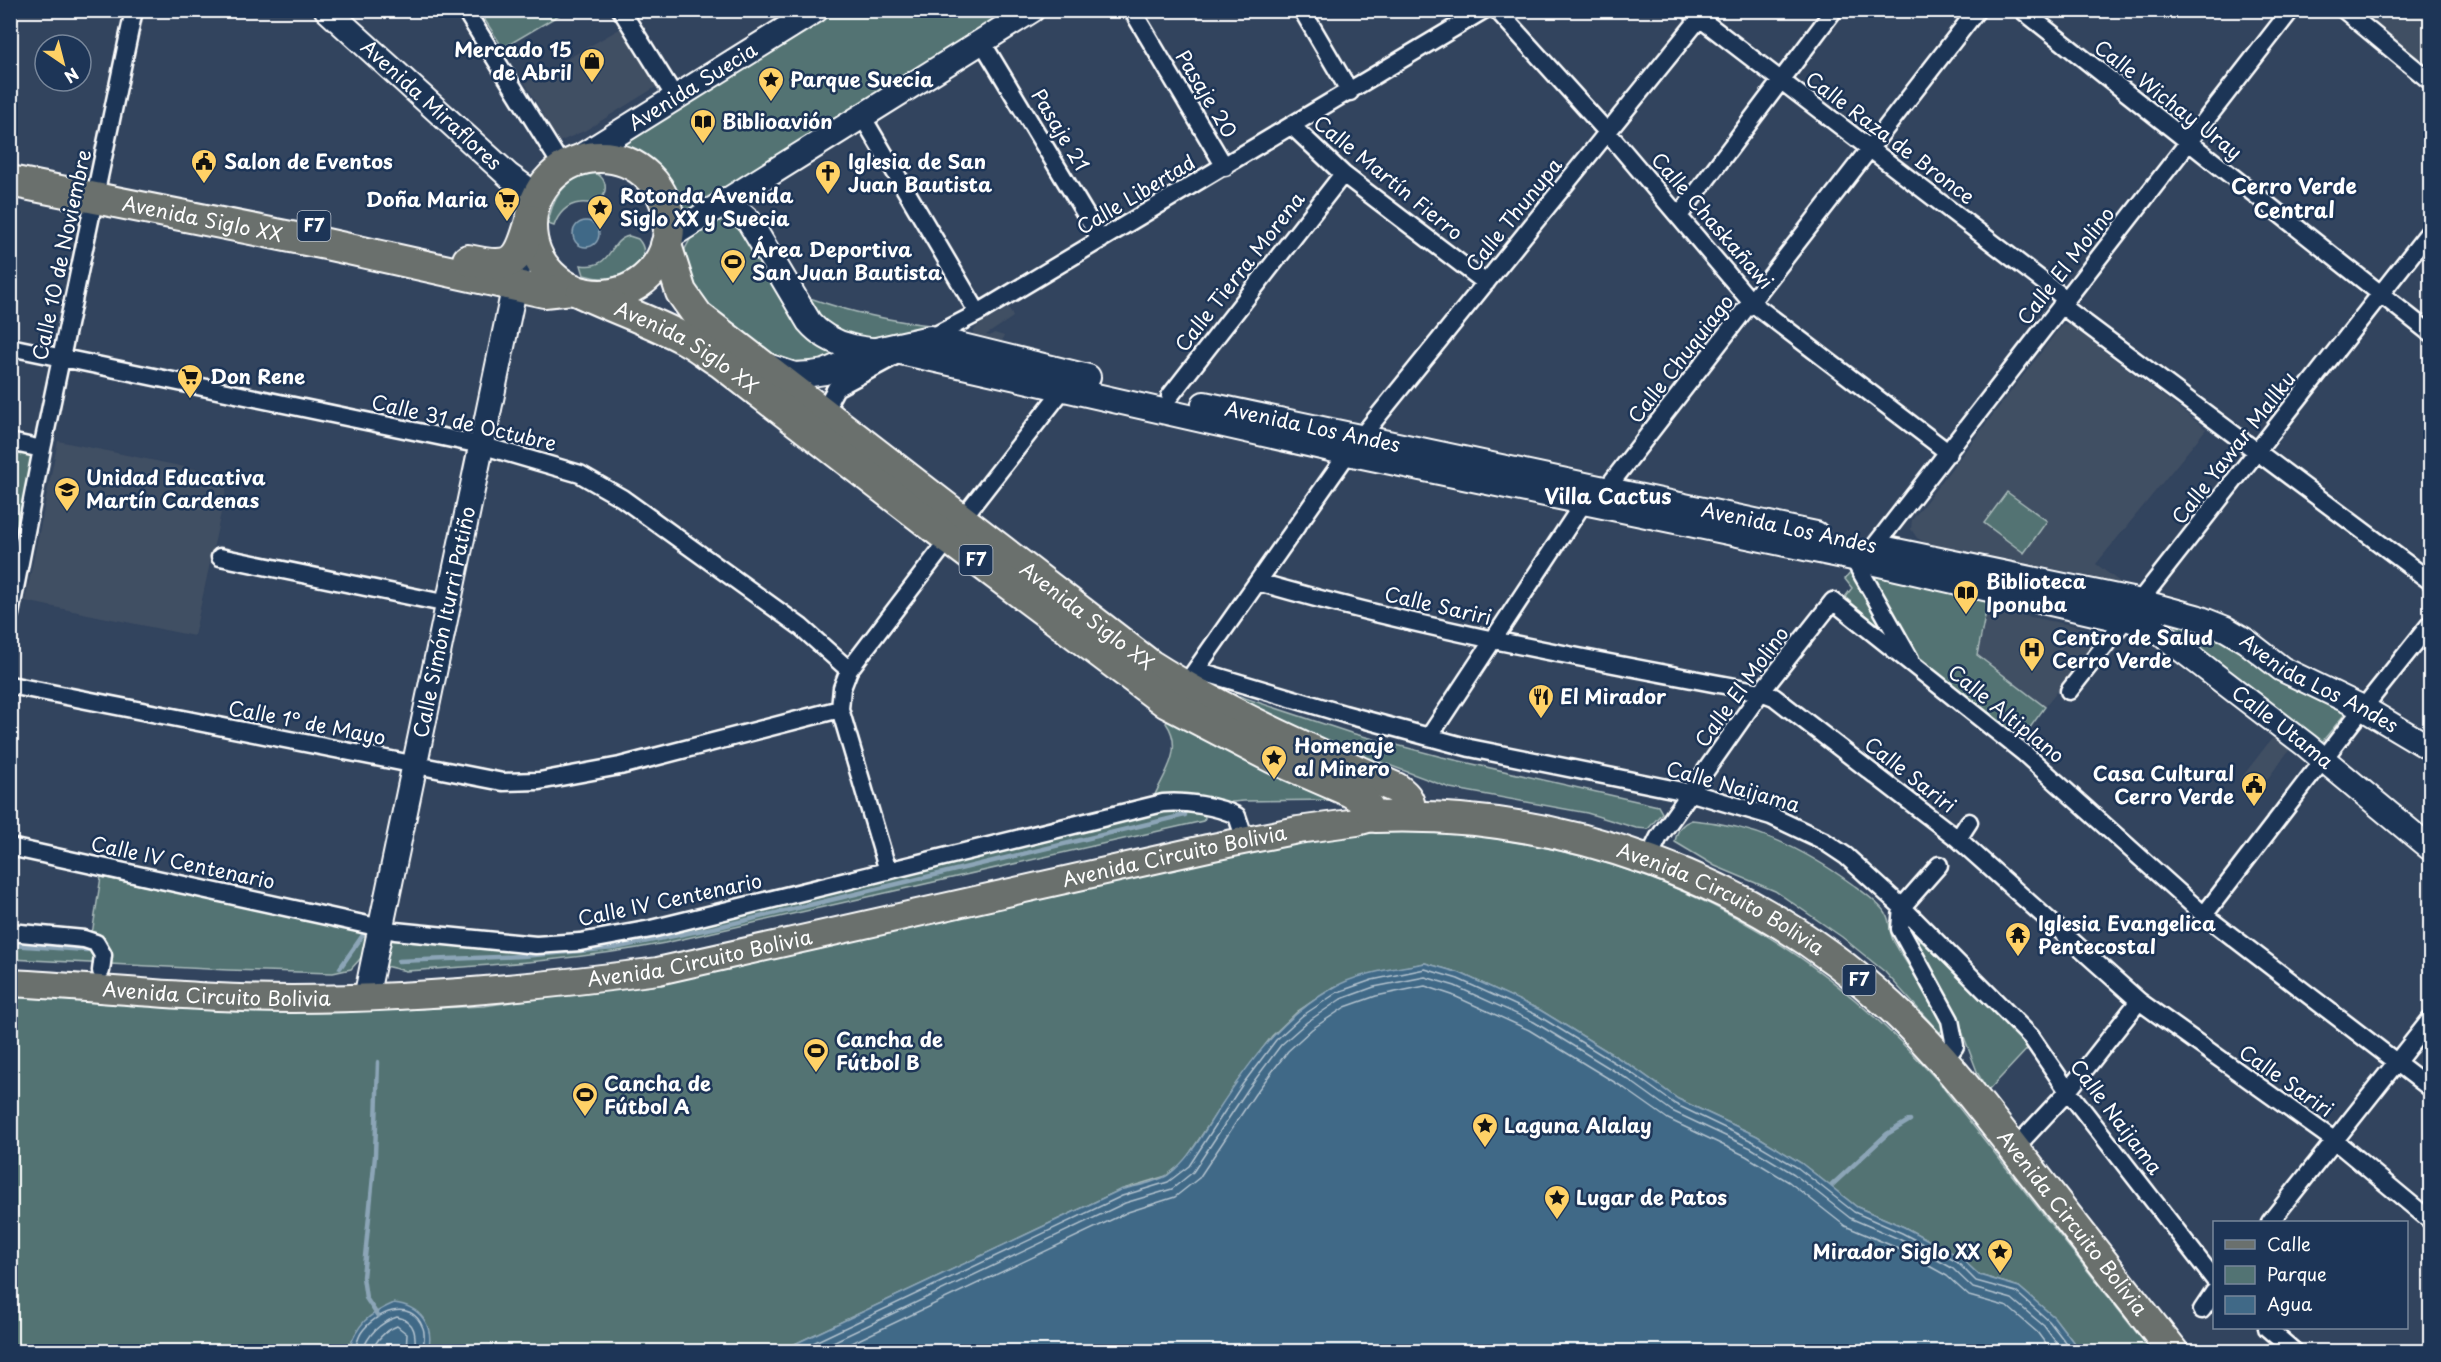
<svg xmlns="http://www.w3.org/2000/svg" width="2441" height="1362" viewBox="0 0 2441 1362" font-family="'Playpen Sans',sans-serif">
	<rect width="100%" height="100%" fill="#32445e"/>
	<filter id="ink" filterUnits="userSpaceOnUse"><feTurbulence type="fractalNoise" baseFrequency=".0167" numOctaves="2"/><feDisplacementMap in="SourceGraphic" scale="12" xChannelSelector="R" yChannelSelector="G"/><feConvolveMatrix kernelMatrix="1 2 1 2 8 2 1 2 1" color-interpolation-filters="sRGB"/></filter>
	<g filter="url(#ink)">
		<!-- built -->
		<path fill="#414f63" d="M2342,11H2430V79Z
			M623,27L659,85L586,130L559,142L525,83Z
			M1009,308L1013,317L986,335L990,336L994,333L1004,336L1002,341L977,338L973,335L974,330L980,324Z
			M2063,324L2070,325L2206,429L2096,564L2121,583L1924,542L1917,538L1911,529L1912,520Z
			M58,441L229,476L194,636L25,601Z
			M1986,608L2095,630L2099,640L2045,707L2009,691L1976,655Z
			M2273,737L2290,749L2256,794L2239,781Z"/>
		<!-- green -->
		<path fill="#527373" stroke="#a8b9b9" stroke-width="1.5" d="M479,11H566L503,48Z
			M832,11H1013L683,213C678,206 676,195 672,187C659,162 636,153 611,146Z
			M586,173C591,173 596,172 600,176C609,184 606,199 594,203C590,204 585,202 580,203C567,204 558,214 554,226L548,224C552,199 563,182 586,173Z
			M726,216L733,217L840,349L826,365L782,364L709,314L682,266L685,249L692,236L713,219Z
			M629,236L638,239C656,259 625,276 608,278C600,279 592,277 584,275L581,265C613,270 608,240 629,236Z
			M810,298C852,313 895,322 939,326L883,340L838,336L803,304Z
			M11,445L32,454L34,459L11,585Z
			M2007,492L2047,521L2024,553L1984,523Z
			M1852,571L1889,635L1845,597L1852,588L1845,579Z
			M1878,576L1988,602L1977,655L2045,707L2021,740L1921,665L1873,577Z
			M2176,623L2193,624L2344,712V715L2321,743L2178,633L2175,629Z
			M1218,689L1351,733L1442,757L1658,806L1662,813L1648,829L1636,828L1587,813L1450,788L1312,736Z
			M1172,714L1336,800L1244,801L1221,803L1187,794L1152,801C1163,775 1185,750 1166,723Z
			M1176,809L1204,814L1205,818L1203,821L665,943C579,960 493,965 406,971L385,966L383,960L387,935L510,952L548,950L1162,810Z
			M1692,820C1755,825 1802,848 1852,884C1863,892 1878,902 1886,914C1891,922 1889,932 1893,940C1907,966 1925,990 1940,1014L1944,1027L1940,1033L1885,972L1842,937L1775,891L1715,866L1675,842C1677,830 1681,824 1692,820Z
			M1381,829C1607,835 1784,910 1937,1080L2151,1351H2080L2054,1317L2019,1287L1979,1275L1960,1257L1904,1227L1857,1207L1801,1163L1757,1136L1678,1099L1636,1069L1540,1010L1460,973L1425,963L1370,974L1334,987L1298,1011L1272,1036L1237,1082L1184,1162L1166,1176L1120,1190L780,1351H11V993L345,1012L484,1006L632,985L1174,863Z
			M101,877L369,932L365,950L360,959L351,969L333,973L228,970L11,959V940L90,947Z
			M1914,935L1986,1000L2030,1046L1988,1091L1978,1074L1952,1005L1916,944Z"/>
		<!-- water -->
		<path fill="#406987" stroke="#8ca5b7" stroke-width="1.5" d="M573 234a13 13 0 1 1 26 0a13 13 0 1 1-26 0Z
			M1425,963L1460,973L1540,1010L1636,1069L1678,1099L1757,1136L1801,1163L1857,1207L1904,1227L1960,1257L1979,1275L2019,1287L2054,1317L2080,1351H780L1120,1190C1135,1186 1155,1183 1168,1175C1190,1159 1203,1133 1218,1110C1250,1061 1281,1018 1333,988C1359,972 1395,969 1425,963Z
			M394,1303C420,1306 435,1326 428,1351H348C358,1323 367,1315 394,1303Z"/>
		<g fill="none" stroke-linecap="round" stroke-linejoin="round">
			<!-- shore -->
			<path stroke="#b3c3cf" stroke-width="1.5" d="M354,1352C356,1346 358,1338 361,1333C374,1313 411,1296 423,1328C426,1335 423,1344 423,1352
				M362,1352C368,1334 379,1323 397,1317C416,1321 416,1335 415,1352
				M372,1352C376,1339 385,1331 397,1326L407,1334L406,1352
				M794,1352L1122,1196L1168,1182L1189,1166L1242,1085L1276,1040L1302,1016L1338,992L1372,980L1425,969L1458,979L1537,1015L1633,1074L1675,1104L1754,1142L1798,1168L1854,1212L1902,1233L1957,1262L1976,1281L2016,1292L2049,1321L2073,1352
				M812,1352L1125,1203L1172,1189L1193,1172L1248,1089L1281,1045L1307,1022L1341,999L1374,987L1425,977L1455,986L1534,1022L1629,1080L1672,1111L1751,1148L1794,1174L1850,1218L1899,1239L1952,1268L1973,1288L2012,1299L2044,1326L2063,1352
				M833,1352L1128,1212L1175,1197L1199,1178L1255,1094L1288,1051L1312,1029L1345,1007L1376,996L1425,986L1452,995L1529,1030L1624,1088L1668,1119L1746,1156L1789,1182L1845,1226L1895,1247L1947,1276L1969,1296L2008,1307L2037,1332L2052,1352"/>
			<!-- stream -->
			<path stroke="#8ca5b7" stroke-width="4.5" d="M10,945L87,950
				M398,961L523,956L614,948L718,927L1185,815
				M340,968L363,935
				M1832,1185L1887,1134L1910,1120
				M378,1316L366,1298L363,1277L375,1156L378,1062"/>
			<defs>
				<path id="street" d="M465,10L563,168
					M621,10L675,97
					M1132,10L1225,167
					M1302,10L1350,92
					M1497,10L1608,133L1752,303L1949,453
					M1689,10L2066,299
					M2022,10L2430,333
					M2344,10L2430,81
					M982,42L1101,240
					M862,116L978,313
					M1292,126L1343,174L1486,283
					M1679,216L1834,10
					M2061,305L2430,581
					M926,340L978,313L1484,10
					M10,347L481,445L580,474L622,498L801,627L849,670
					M1170,396L1343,174
					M833,421L829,401L836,388L901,353
					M1361,437L1699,19
					M10,442L42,449
					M961,520L1064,388
					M1874,547L2291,10
					M220,557L448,604
					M1853,558L1910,659
					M1258,582C1423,630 1593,660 1761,692L1774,697L1958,839L2139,1001L2335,1141L2430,1220
					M10,614L42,449L134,10
					M1196,670L1344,714L1470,748L1692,793L1771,816L1822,840L1846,856L1902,907L2031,1037L2068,1091L2214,1279
					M1190,678L1348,453
					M10,685L503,782L539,781L620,766L840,709
					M2069,691L2430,231
					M1429,737L1584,502L1607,488L1977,10
					M1958,839L1969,822
					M10,847L395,931L536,945L580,942L651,929L1163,803C1184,801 1219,806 1237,816L1245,840
					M1648,859L1659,837L1761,692L1833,601L2024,753L2204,915L2430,1088
					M1939,865L1902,907L1900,929L1950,1020L1955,1046L1944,1061
					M888,871L840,709L842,688L849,670L949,539
					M2204,915L2352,722L2430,624
					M10,932L84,939L96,943L103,955L101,971
					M2014,1149L2068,1091L2139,1001
					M2270,1222L2430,1020
					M2202,1310L2214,1292
					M2267,1328L2295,1352"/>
				<g id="secondary">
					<path id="s1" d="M327,10L509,176L537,196"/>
					<path id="s2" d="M569,164L816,10"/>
					<path id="s3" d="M725,200L749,221L809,322C832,349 868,351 901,352L1348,453L1853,558L2116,618H2127L2156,630L2306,745L2430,848"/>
					<path d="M669,237L1032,10"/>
					<path d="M767,366L794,375L811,374L825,372L872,351L930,338L1088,377"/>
					<path id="s4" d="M1204,404L1816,534"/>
					<path id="s5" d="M1882,548L2141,602L2196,617L2226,629L2246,641L2282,669L2363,708L2430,748"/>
					<path id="s6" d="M366,998L518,270"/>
				</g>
				<g id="primary">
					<path id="s7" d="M10,983C104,988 198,999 292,999C414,999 537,987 658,971L1208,848L1298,830L1357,822L1375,817"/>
				</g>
				<g id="highway">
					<circle cx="600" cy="226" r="69"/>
					<path id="s8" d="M10,181L326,244L544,292L572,289"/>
					<path id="s9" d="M666,245L681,292L698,316L1150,665C1227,714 1312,751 1396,788C1407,796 1411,801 1410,815"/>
					<path d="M468,260C514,270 519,263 531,220"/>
					<path id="s10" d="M582,293C616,309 651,321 685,339C697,345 708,355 720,362L949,539L1167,703L1273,758L1351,792L1362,799L1375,817C1563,810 1753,879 1890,1006C1942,1054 1983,1109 2026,1164C2075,1226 2124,1289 2173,1352"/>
				</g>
			</defs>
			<!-- street casing -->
			<use href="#street" stroke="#fff" stroke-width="21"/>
			<!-- secondary casing -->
			<use href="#secondary" stroke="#fff" stroke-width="28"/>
			<!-- primary casing -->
			<use href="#primary" stroke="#fff" stroke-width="30"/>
			<!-- highway casing -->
			<use href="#highway" stroke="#fff" stroke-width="34"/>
			<!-- street -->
			<use href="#street" stroke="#1d3557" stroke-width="16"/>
			<!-- secondary -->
			<use href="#secondary" stroke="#1d3557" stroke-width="24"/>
			<!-- primary -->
			<use href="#primary" stroke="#6a706d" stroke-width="26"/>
			<!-- highway -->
			<use href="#highway" stroke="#6a706d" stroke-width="30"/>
		</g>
	</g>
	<!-- icons -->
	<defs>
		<symbol id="shop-pin" viewBox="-11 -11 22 30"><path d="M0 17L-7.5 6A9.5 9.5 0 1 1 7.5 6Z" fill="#ffd166" stroke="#1d3557"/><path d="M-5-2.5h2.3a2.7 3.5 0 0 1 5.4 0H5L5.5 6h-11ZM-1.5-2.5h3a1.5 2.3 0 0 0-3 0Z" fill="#111"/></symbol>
		<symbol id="sight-pin" viewBox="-11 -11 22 30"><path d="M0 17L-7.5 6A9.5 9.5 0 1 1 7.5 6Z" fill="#ffd166" stroke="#1d3557"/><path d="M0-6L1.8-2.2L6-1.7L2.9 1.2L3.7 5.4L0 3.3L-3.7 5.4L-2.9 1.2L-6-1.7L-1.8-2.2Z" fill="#111"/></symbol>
		<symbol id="library-pin" viewBox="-11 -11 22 30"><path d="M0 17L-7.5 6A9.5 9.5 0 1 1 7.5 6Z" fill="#ffd166" stroke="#1d3557"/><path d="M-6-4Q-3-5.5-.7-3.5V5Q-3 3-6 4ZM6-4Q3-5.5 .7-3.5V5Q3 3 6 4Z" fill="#111"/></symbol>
		<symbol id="civic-pin" viewBox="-11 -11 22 30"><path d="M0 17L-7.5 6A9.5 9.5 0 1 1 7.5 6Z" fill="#ffd166" stroke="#1d3557"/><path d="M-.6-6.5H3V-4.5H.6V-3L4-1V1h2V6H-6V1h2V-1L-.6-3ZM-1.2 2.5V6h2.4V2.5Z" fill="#111"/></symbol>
		<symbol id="church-pin" viewBox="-11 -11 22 30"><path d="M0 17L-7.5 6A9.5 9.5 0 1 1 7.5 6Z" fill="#ffd166" stroke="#1d3557"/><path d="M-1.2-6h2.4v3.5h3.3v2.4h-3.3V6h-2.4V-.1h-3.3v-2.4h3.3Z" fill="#111"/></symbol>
		<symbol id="supermarket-pin" viewBox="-11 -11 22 30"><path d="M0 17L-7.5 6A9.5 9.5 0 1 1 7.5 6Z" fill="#ffd166" stroke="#1d3557"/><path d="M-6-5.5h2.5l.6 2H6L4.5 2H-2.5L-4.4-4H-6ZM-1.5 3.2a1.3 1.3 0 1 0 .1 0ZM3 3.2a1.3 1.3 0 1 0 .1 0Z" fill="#111"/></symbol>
		<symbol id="stadium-pin" viewBox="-11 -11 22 30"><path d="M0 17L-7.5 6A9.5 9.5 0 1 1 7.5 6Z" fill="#ffd166" stroke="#1d3557"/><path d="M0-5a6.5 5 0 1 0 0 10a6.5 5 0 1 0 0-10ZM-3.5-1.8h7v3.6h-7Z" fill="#111"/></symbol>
		<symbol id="school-pin" viewBox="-11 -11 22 30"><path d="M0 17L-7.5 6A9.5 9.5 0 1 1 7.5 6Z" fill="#ffd166" stroke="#1d3557"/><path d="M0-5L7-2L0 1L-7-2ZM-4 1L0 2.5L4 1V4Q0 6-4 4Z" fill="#111"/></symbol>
		<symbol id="hospital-pin" viewBox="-11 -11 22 30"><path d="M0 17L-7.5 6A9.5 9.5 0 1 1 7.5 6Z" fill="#ffd166" stroke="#1d3557"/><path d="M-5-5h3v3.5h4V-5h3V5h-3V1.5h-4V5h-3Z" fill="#111"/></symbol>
		<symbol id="restaurant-pin" viewBox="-11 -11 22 30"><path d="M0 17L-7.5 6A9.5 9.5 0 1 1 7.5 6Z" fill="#ffd166" stroke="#1d3557"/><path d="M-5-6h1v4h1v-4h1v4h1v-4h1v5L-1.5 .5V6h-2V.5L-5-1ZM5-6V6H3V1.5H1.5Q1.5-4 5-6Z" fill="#111"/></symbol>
		<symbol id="temple-pin" viewBox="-11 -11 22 30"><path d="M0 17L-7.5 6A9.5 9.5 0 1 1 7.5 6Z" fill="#ffd166" stroke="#1d3557"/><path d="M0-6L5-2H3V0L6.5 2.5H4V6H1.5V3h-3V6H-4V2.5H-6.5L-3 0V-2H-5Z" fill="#111"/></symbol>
	</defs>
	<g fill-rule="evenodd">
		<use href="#shop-pin" x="577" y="46" width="30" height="40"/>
		<use href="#sight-pin" x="756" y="65" width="30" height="40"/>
		<use href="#library-pin" x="688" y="107" width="30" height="40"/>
		<use href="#civic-pin" x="189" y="147" width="30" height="40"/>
		<use href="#church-pin" x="813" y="158" width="30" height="40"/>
		<use href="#supermarket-pin" x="492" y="185" width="30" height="40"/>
		<use href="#sight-pin" x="585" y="193" width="30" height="40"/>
		<use href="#stadium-pin" x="718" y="247" width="30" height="40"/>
		<use href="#supermarket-pin" x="175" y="362" width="30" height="40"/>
		<use href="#school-pin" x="52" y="475" width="30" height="40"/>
		<use href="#library-pin" x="1951" y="578" width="30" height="40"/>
		<use href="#hospital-pin" x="2017" y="635" width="30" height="40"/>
		<use href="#restaurant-pin" x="1526" y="682" width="30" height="40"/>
		<use href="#sight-pin" x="1259" y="743" width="30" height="40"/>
		<use href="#civic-pin" x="2239" y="770" width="30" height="40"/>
		<use href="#temple-pin" x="2003" y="920" width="30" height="40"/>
		<use href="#stadium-pin" x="801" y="1036" width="30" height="40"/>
		<use href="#stadium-pin" x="570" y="1080" width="30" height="40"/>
		<use href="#sight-pin" x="1470" y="1111" width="30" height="40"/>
		<use href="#sight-pin" x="1542" y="1183" width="30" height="40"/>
		<use href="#sight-pin" x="1985" y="1237" width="30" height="40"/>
	</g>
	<g text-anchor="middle" stroke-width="5" stroke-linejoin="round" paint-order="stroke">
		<!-- shield labels -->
		<g fill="#1d3557" stroke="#bbc2cd" stroke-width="1.5">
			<rect x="297.5" y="211" width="33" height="30" rx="4.5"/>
			<rect x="959.5" y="545" width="33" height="30" rx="4.5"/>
			<rect x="1842.5" y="965" width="33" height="30" rx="4.5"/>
		</g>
		<g font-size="18" font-weight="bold" fill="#fff">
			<text x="314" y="232">F7</text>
			<text x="976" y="566">F7</text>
			<text x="1859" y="986">F7</text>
		</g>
		<!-- poi labels -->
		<g font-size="20" font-weight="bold" fill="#fff" stroke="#1d3557" text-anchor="start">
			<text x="572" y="57" text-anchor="end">Mercado 15<tspan x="572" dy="23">de Abril</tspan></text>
			<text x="790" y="87">Parque Suecia</text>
			<text x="722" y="129">Biblioavión</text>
			<text x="224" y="169">Salon de Eventos</text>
			<text x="848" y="169">Iglesia de San<tspan x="848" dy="23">Juan Bautista</tspan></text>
			<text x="620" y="203">Rotonda Avenida<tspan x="620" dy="23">Siglo XX y Suecia</tspan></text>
			<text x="488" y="207" text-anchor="end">Doña Maria</text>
			<text x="752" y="257">Área Deportiva<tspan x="752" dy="23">San Juan Bautista</tspan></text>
			<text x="210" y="384">Don Rene</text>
			<text x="86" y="485">Unidad Educativa<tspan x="86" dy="23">Martín Cardenas</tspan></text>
			<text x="1986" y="589">Biblioteca<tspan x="1986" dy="23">Iponuba</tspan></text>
			<text x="2052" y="645">Centro de Salud<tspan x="2052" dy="23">Cerro Verde</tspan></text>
			<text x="1560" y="704">El Mirador</text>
			<text x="1294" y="753">Homenaje<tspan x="1294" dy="23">al Minero</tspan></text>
			<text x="2234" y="781" text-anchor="end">Casa Cultural<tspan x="2234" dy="23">Cerro Verde</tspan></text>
			<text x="2038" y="931">Iglesia Evangelica<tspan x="2038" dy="23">Pentecostal</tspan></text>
			<text x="836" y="1047">Cancha de<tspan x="836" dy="23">Fútbol B</tspan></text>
			<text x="604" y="1091">Cancha de<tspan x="604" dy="23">Fútbol A</tspan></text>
			<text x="1504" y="1133">Laguna Alalay</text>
			<text x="1576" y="1205">Lugar de Patos</text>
			<text x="1980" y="1259" text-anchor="end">Mirador Siglo XX</text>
		</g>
		<!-- street labels -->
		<g font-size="20" fill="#fff" stroke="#1d3557">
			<text dy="7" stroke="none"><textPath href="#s2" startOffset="146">Avenida Suecia</textPath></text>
			<text transform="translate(1206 94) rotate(59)" y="7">Pasaje 20</text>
			<text transform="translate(2168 100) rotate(38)" y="7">Calle Wichay Uray</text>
			<text dy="7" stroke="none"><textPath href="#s1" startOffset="141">Avenida Miraflores</textPath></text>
			<text transform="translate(1060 130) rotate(59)" y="7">Pasaje 21</text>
			<text transform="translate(1890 138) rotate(37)" y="7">Calle Raza de Bronce</text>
			<text transform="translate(1388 178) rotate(39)" y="7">Calle Martín Fierro</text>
			<text transform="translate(1136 195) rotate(-31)" y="7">Calle Libertad</text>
			<text transform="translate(1514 215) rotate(-51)" y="7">Calle Thunupa</text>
			<text dy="7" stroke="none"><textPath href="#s8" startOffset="196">Avenida Siglo XX</textPath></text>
			<text transform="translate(1712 221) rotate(49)" y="7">Calle Chaskañawi</text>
			<text transform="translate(62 255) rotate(-78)" y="7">Calle 10 de Noviembre</text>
			<text transform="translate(2066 266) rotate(-52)" y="7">Calle El Molino</text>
			<text transform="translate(1240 272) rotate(-52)" y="7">Calle Tierra Morena</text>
			<text dy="7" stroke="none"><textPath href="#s10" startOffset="118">Avenida Siglo XX</textPath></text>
			<text transform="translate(1681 359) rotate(-52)" y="7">Calle Chuquiago</text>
			<text transform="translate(464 423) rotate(13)" y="7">Calle 31 de Octubre</text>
			<text dy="7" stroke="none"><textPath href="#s4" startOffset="111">Avenida Los Andes</textPath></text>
			<text transform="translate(2234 448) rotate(-52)" y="7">Calle Yawar Mallku</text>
			<text transform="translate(1789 528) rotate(12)" y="7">Avenida Los Andes</text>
			<text transform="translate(1438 606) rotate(13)" y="7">Calle Sariri</text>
			<text dy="7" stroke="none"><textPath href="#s9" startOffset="570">Avenida Siglo XX</textPath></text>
			<text dy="7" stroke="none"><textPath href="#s6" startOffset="384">Calle Simón Iturri Patiño</textPath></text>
			<text dy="7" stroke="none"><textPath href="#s5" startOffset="462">Avenida Los Andes</textPath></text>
			<text transform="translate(1742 687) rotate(-54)" y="7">Calle El Molino</text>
			<text transform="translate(2006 714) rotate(39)" y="7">Calle Altiplano</text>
			<text transform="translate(307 723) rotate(11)" y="7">Calle 1° de Mayo</text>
			<text dy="7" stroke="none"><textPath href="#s3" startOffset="1695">Calle Utama</textPath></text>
			<text transform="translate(1910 775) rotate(38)" y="7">Calle Sariri</text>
			<text transform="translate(1733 787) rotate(16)" y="7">Calle Naijama</text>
			<text dy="7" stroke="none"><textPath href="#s7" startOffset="1179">Avenida Circuito Bolivia</textPath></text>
			<text transform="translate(183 863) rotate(12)" y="7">Calle IV Centenario</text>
			<text transform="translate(670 900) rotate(-12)" y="7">Calle IV Centenario</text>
			<text dy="7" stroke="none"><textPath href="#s10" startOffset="1317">Avenida Circuito Bolivia</textPath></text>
			<text dy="7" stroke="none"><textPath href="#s7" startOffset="693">Avenida Circuito Bolivia</textPath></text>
			<text dy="7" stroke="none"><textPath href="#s7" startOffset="207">Avenida Circuito Bolivia</textPath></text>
			<text transform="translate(2286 1081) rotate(35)" y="7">Calle Sariri</text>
			<text transform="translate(2116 1117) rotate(53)" y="7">Calle Naijama</text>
			<text dy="7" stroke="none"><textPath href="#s10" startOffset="1803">Avenida Circuito Bolivia</textPath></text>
		</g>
		<!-- neighbourhood labels -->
		<g font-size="21" font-weight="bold" fill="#fff" stroke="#1d3557">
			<text x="2294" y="194">Cerro Verde<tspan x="2294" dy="24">Central</tspan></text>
			<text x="1608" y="504">Villa Cactus</text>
		</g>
	</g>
	<!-- margin -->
	<rect width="2441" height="1362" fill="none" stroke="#1d3557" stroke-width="36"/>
	<rect x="18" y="18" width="2405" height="1326" fill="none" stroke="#fff" stroke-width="2" filter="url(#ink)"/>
	<!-- legend -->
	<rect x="2213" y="1221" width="195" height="108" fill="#1d3557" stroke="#77869a" stroke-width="1.5"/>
	<rect x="2225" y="1240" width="30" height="9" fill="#6a706d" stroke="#77869a" stroke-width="1.5"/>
	<text x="2267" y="1251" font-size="18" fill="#ffffff">Calle</text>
	<rect x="2225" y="1266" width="30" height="18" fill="#527373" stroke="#77869a" stroke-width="1.5"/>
	<text x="2267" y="1281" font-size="18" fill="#ffffff">Parque</text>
	<rect x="2225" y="1296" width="30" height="18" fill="#406987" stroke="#77869a" stroke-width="1.5"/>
	<text x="2267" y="1311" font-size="18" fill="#ffffff">Agua</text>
	<!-- north arrow -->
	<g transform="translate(63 63) rotate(145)"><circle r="28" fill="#1d3557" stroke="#77869a" stroke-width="1.5"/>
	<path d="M0-4.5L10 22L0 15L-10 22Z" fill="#ffd166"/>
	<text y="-9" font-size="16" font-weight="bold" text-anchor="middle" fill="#ffffff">N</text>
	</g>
</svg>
